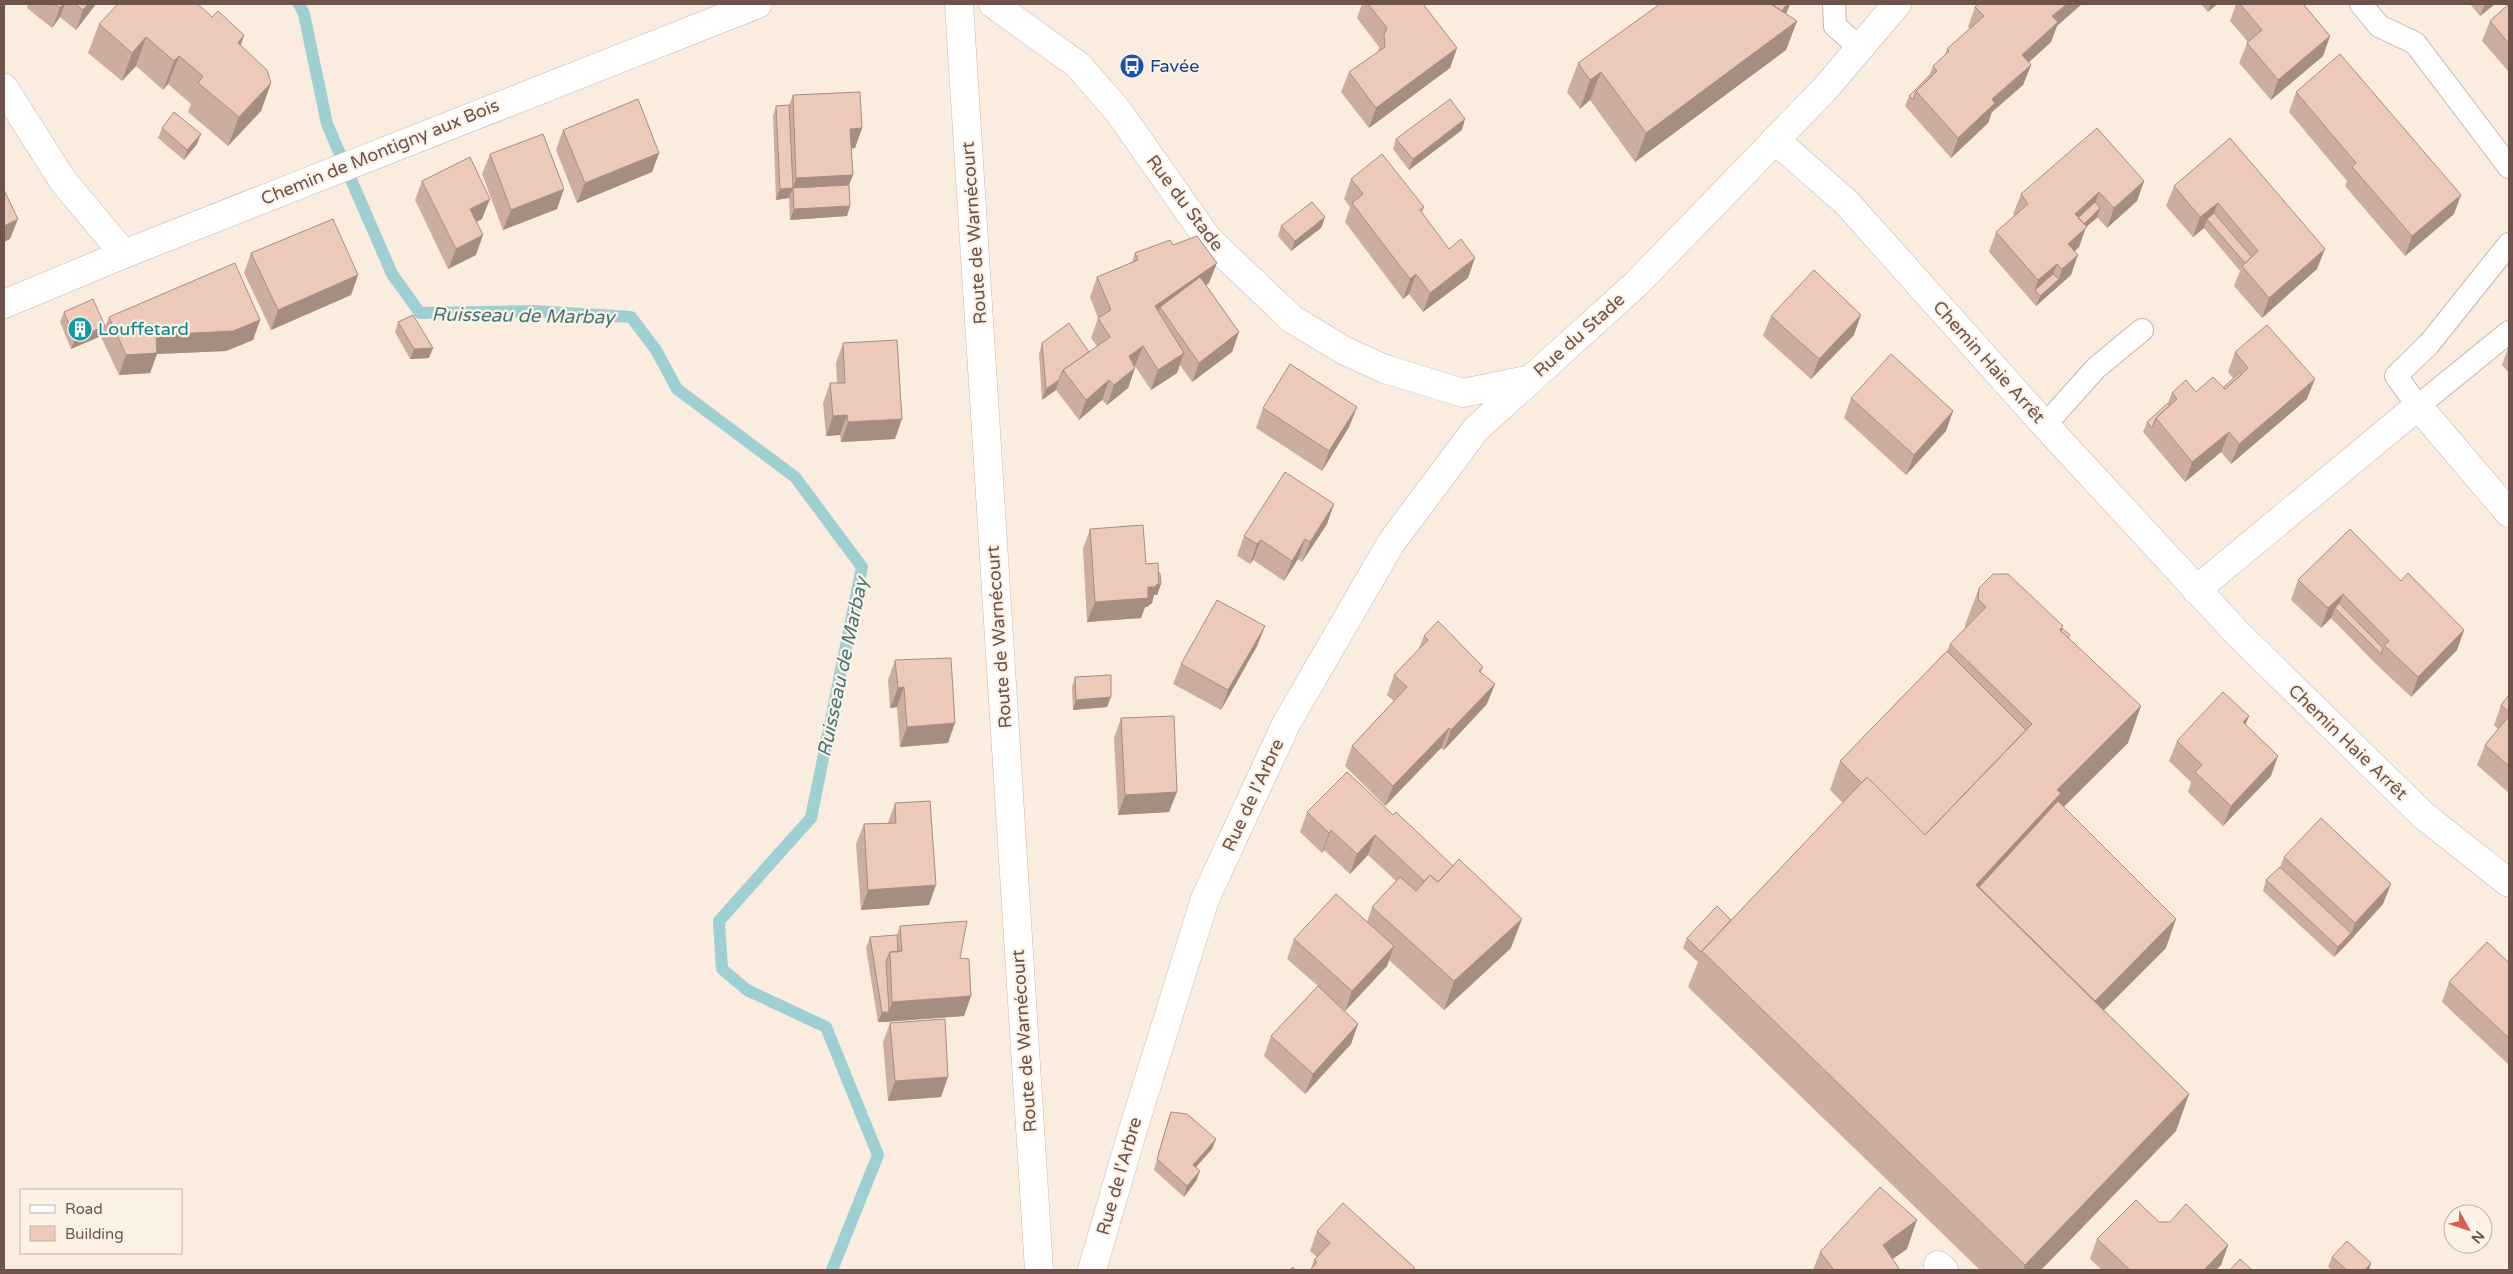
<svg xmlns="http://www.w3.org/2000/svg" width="2513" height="1274" viewBox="0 0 2513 1274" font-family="'Varela Round',sans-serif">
	<rect width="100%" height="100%" fill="#faede0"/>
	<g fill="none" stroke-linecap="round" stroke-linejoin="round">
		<!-- stream -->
		<path stroke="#9ecfd2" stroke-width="12" d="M299,4L304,14L327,124L392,274L420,313L533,311L631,317L656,350L677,389L795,477L862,567L811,818L719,921L722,969L747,990L826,1027L878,1155L832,1270"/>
		<defs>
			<path id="service" d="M1834,4L1835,26L1860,48
				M2361,4L2379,26L2415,43L2509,167
				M2509,244L2429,344L2396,376L2418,406L2509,332
				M2045,425L2096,368L2142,330"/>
			<path id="minor" d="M993,4L1078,65L1118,111L1208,239L1292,319L1345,351L1385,369L1463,393L1531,379
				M4,88L63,181L124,254
				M1775,140L1846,202L2045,425L2239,635L2424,816L2509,883
				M4,304L124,254L758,4
				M2196,590L2418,406L2509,513
				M1938,1265L1944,1270"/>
			<path id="tertiary" d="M1092,1270L1132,1133L1205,899L1286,724L1391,543L1476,429L1636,284L1824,90L1897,4"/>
			<path id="secondary" d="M959,4L1039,1270"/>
		</defs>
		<!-- service casing -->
		<use href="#service" stroke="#c9b4a9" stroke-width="24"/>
		<!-- minor casing -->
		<use href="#minor" stroke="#c9b4a9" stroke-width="29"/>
		<!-- tertiary casing -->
		<use href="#tertiary" stroke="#c9b4a9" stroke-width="29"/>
		<!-- secondary casing -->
		<use href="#secondary" stroke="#ceb5a9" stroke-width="29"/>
		<!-- service -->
		<use href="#service" stroke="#fff" stroke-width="22"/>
		<!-- minor -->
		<use href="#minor" stroke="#fff" stroke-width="28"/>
		<!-- tertiary -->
		<use href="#tertiary" stroke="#fff" stroke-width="28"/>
		<!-- secondary -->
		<use href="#secondary" stroke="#fff" stroke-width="28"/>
	</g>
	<!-- wall -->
	<path fill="#ccada0" d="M28,4H96L76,30L60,17L52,28L27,8Z
		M1362,4H1423L1457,48L1450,68L1369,128L1341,92L1349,72L1378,52L1379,47L1357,18Z
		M1790,4L1786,14L1797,21L1786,50L1635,162L1590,100L1580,109L1567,92L1578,63Z
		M2201,4H2217L2208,12Z
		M2236,4H2303L2330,36L2323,56L2271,100L2239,63L2247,43L2248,42L2230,21Z
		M2470,4H2495L2480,16Z
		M2509,4V72L2482,41L2490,21Z
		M1975,7L2057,26L2051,42L2029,62L2031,65L2023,85L1992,112L1988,123L1951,158L1905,106L1909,96L1929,76L1933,66L1945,55L1947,49L1970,29L1968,27Z
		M212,17L244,35L241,45L271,83L261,111L228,146L188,112L191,104L168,84L163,90L136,66L122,81L88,53L99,24Z
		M2296,92L2454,214L2405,256L2345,186L2347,181L2289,112Z
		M793,95L862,128L855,148L851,149L853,175L849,185L850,206L847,216L790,220L789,198L776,200L773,116L776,106L789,105Z
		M162,128L197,144L184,160L158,138Z
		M563,130L659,153L652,172L577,203L556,150Z
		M1462,130L1409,170L1393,149L1396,139Z
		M2230,138L2317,269L2262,318L2234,286L2240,271L2204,228L2193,237L2166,206L2174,186Z
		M490,154L557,209L503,230L482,174Z
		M1351,179L1424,207L1422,213L1468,278L1423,312L1409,294L1403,299L1345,222L1350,207L1344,199Z
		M422,181L482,219L476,222V255L448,269L415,200Z
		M2144,181L2137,201L2107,228L2097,217L2086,227L2079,247L2075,251L2071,275L2036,306L1989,252L1996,232L2015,216L2013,214L2021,194Z
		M1325,217L1321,228L1291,251L1278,236L1281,226Z
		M1173,245L1209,283L1206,285L1239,332L1232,352L1192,382L1180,365L1177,373L1151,390L1135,366L1134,367L1135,368L1128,388L1107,405L1102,400L1079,420L1056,390L1042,400L1039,354L1042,343L1089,352L1097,346L1091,338L1098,318L1090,297L1097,277L1132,262L1135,253Z
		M251,253L358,275L351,295L271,330L244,273Z
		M64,312L105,326L101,336L71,349L60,322Z
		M1771,316L1854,335L1811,379L1763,336Z
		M109,317L260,320L253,340L226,351L157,354L150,373L119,375L101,337Z
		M398,322L429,358L410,359L395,332Z
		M843,343L895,439L841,442L840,435L826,436L823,403L830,383H837L836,363Z
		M2509,345V373L2502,365Z
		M2235,352L2307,399L2231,464L2221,452L2185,482L2143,432L2147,422L2168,403L2172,393L2196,392L2223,388L2233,378L2228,372Z
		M1851,398L1953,411L1946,431L1906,475L1844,418Z
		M1357,407L1349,427L1322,471L1256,428L1263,408Z
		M1334,504L1327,524L1302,562L1298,559L1284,581L1253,560L1250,564L1237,556L1244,536Z
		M1090,529L1158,573L1161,584L1157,595H1154L1152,603L1147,607H1145L1141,618L1087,622L1083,549Z
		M2298,580L2401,581L2464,630L2457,650L2411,697L2377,665L2331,618L2321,628L2291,600Z
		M1979,588L2062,628L2128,743L2064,807L2166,948L2104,1010L2189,1094L2176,1131L2041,1270H1980L1688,987L1698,962L1683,948L1687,938L1731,920L1843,803L1830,790L1840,761L1947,651L1950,644L1965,628V625Z
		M1265,626L1257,646L1221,710L1173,684L1181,664Z
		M1424,636L1483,667L1481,672L1487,704L1444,750L1441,748L1385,806L1345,766L1352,746L1394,701L1387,695L1394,675L1418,650Z
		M895,660L948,743L900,747L897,707L890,708L888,680Z
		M1075,677L1107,707L1073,710L1072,687Z
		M2509,695V793L2477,765L2485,745L2498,729L2494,725L2501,705Z
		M2249,716L2245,725L2271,776L2223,826L2188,792L2191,782L2169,761L2177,741Z
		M1121,718L1169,812L1118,815L1114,738Z
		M1347,772L1511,948L1444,1010L1389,960L1387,966L1345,1011L1331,998L1358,1024L1351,1044L1305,1094L1264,1056L1271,1036L1318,986L1287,959L1294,939L1367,922L1372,907L1396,881L1368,855L1350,874L1324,850L1322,853L1300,832L1307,812Z
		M895,803L929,905L861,910L856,844L864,824L888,823Z
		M2284,857L2383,904L2334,957L2263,891L2266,880L2280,867Z
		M900,926L960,958L971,996L964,1016L878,1022L866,948L870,937L897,935Z
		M2509,963V1065L2442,1002L2449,982Z
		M890,1023L941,1097L888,1101L883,1042Z
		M1171,1112L1216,1139L1212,1149L1196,1167L1200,1171L1196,1181L1184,1197L1154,1170L1167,1123Z
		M2159,1222L2228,1245L2221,1265L2216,1270H2102L2090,1259L2097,1239Z
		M1317,1231L1414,1270L1311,1269L1314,1260L1317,1257L1310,1251Z
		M1907,1249L1892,1259L1900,1270H1813L1820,1252Z
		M2332,1257L2369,1270H2332L2328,1267Z"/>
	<!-- shaded-wall -->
	<path fill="#a68d82" d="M63,4H65L60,17L52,28L60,8Z
		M88,4H96L76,30L83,10Z
		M1787,4H1790L1786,14L1777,18Z
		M2067,4H2082L2057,26L2051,42L2015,75L2022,55L2052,16Z
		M2211,4H2217L2208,12Z
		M2485,4H2495L2480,16Z
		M1797,21L1786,50L1635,162L1646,133Z
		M244,35L234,64L238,43Z
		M2330,36L2323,56L2271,100L2278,80Z
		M146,37L136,66L122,81L132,53Z
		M1457,48L1450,68L1369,128L1376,108Z
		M179,56L168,84L163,90L174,61Z
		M2031,65L2023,85L1992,112L1988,123L1951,158L1958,138L1992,99Z
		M1601,72L1590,100L1580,109L1590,80Z
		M271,83L261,111L228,146L239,117Z
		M1465,119L1462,130L1409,170L1413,159Z
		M862,128L855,148L842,149L850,129Z
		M201,134L197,144L184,160L187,150Z
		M659,153L652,172L577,203L585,183Z
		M853,175L845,195L793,188L796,178Z
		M2144,181L2137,201L2107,228L2114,208Z
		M793,188L789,198L776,200L780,189Z
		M564,189L557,209L503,230L511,210Z
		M2099,192L2092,212L2071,224L2075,214Z
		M2461,195L2454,214L2405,256L2412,236Z
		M490,199L482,219L463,229L470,209Z
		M2218,203L2210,222L2207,219L2204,228L2193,237L2200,217Z
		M850,206L847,216L790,220L794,209Z
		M2100,208L2097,218L2086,227L2079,247L2061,264L2068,244L2077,230Z
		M1325,217L1321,228L1291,251L1295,241Z
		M18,219L10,239L4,242V226Z
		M483,235L476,255L448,269L456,249Z
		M2325,249L2317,269L2262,318L2269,298Z
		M2078,255L2071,275L2036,306L2040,296L2059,279L2062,269Z
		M1475,258L1468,278L1423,312L1430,293Z
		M1217,263L1209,283L1165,314L1160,307L1155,321V306Z
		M2057,264L2049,284L2035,290L2038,280Z
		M1416,274L1409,294L1403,299L1410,279Z
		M358,275L351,295L271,330L278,310Z
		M1861,315L1854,335L1811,379L1819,359Z
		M260,320L253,340L226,351L157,354L150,373L119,375L126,355L156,335Z
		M105,326L101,336L71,349L75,339Z
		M1239,332L1232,352L1192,382L1199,363Z
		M1143,346L1135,366L1121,376L1129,356Z
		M433,348L429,358L410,359L414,349Z
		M1184,353L1177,373L1151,390L1158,370Z
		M1135,368L1128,388L1107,405L1114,385Z
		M2315,379L2307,399L2231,464L2239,444Z
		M1059,380L1056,390L1042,400L1046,389Z
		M1109,380L1102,400L1079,420L1086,400Z
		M1357,407L1349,427L1322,471L1329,451Z
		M1953,411L1946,431L1906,475L1914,455Z
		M847,415L840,435L826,436L833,416Z
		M902,419L895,439L841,442L848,422Z
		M2229,432L2221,452L2185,482L2192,462Z
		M1334,504L1327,524L1302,562L1310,542Z
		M1305,539L1298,559L1284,581L1292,561Z
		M1261,540L1253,560L1250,564L1257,544Z
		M1159,583L1161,584L1157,595H1154L1152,603L1147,607H1145L1141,618L1087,622L1095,602L1148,587Z
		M2343,594L2337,610L2335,608L2331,618L2321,628L2328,608Z
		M1265,626L1257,646L1221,710L1228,690Z
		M2464,630L2457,650L2411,697L2418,677Z
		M1495,684L1487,704L1444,750L1451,730Z
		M904,687L897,707L890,708L898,688Z
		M1111,697L1107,707L1073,710L1076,700Z
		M2141,706L2128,743L2051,819L1982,901L1976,885L2057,790Z
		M2249,716L2241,736L2243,722Z
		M955,723L948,743L900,747L907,727Z
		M1449,728L1441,748L1385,806L1393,786Z
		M2278,756L2271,776L2223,826L2231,806Z
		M1177,792L1169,812L1118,815L1125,795Z
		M1331,830L1324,850L1322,853L1329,833Z
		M1375,835L1368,855L1350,874L1357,854Z
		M2391,884L2383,904L2348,943L2355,923Z
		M936,885L929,905L861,910L868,890Z
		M1522,919L1511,948L1444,1010L1454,981Z
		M2176,919L2166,948L2079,1035L2089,1007Z
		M2351,933L2348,943L2334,957L2338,947Z
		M1394,946L1387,966L1345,1011L1352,991Z
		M971,996L964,1016L885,1022L892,1002Z
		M882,1012H889L885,1022H878Z
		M1358,1024L1351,1044L1305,1094L1313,1074Z
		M948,1077L941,1097L888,1101L895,1081Z
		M2189,1094L2176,1131L2041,1270H2023L2025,1265Z
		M1216,1139L1212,1149L1189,1175L1193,1165Z
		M1200,1171L1196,1181L1184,1197L1187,1186Z
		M1917,1220L1907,1249L1877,1270L1883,1245Z
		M2228,1245L2221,1265L2216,1270H2204Z
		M2371,1263L2369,1270H2365Z"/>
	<!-- building -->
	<path fill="#edc9ba" stroke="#a68d82" d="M54,4H63L60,8Z
		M75,4H88L83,10Z
		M118,4H198L212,17L218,11L244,35L238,43L267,70L271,83L239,117L198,83L203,76L179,56L174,61L146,37L132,53L99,24Z
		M1368,4H1423L1457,48L1376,108L1349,72L1385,47L1384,35L1387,28Z
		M1660,4H1771L1797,21L1646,133L1601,72L1590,80L1578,63Z
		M1771,4H1787L1782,11Z
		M1978,4H2067L2052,16L2058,22L2022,55L2031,65L1992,99L1995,103L1958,138L1916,91L1937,71L1933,66L1949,51L1947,49L1984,16L1975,7Z
		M2240,4H2303L2330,36L2278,80L2247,43L2262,30Z
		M2509,4V44L2490,21Z
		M2340,54L2461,195L2412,236L2352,167L2356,163L2296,92Z
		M1929,76L1931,77L1916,91L1913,100L1909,96Z
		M860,92L862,128L850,129L853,175L796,178L793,95Z
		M638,99L659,153L585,183L563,130Z
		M1450,99L1465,119L1413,159L1396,139Z
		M789,105L793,188L849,185L850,206L794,209L793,188L780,189L776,106Z
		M174,112L201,134L187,150L162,128Z
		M2097,128L2144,181L2114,208L2099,192L2075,214L2087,227L2068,244L2078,255L2062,269L2057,264L2038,280L1996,232L2028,204L2021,194Z
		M543,134L564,189L511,210L490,154Z
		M2230,138L2325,249L2269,298L2242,266L2258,251L2218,203L2200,217L2174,186Z
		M1382,154L1424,207L1420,210L1449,249L1461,239L1475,258L1430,293L1416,274L1410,279L1352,203L1363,194L1351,179Z
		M470,157L490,199L470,209L483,235L456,249L422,181Z
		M4,190L18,219L4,226Z
		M1312,202L1325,217L1295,241L1281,226Z
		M2095,202L2100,208L2084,224L2078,218Z
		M2214,213L2252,257L2245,263L2207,219Z
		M333,219L358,275L278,310L251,253Z
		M1197,236L1217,263L1155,306L1184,353L1158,370L1143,346L1129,356L1135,368L1114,385L1109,380L1086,400L1063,370L1110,337L1098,318L1111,310L1097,277L1138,260L1135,253L1170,240L1173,245Z
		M235,263L260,320L233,331L156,335L157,353L126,355L109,317Z
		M1814,270L1861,315L1819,359L1771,316Z
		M2053,274L2059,279L2040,296L2035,290Z
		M1200,277L1239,332L1199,363L1160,307Z
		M93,299L105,326L75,339L64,312Z
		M413,315L433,348L414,349L398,322Z
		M1069,323L1089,352L1063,370L1059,380L1046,389L1042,343Z
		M2267,325L2315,379L2239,444L2229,432L2192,462L2156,418L2177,399L2172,393L2186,380L2196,392L2213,377L2225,389L2248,368L2235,352Z
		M897,340L902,419L848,422L847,415L833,416L830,383H845L843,343Z
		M1891,354L1953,411L1914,455L1851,398Z
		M1290,364L1357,407L1329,451L1263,408Z
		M2240,372L2242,374L2225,389L2223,388Z
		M2168,403L2170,405L2156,418L2152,428L2147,422Z
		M1285,472L1334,504L1310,542L1305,539L1292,561L1261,540L1257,544L1244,536Z
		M1143,525L1146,564L1158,563L1159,583L1154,587H1148V598L1095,602L1090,529Z
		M2350,529L2401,581L2408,573L2464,630L2418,677L2384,645L2389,641L2343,594L2328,608L2298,580Z
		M1158,573H1160L1161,584L1158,585L1159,583Z
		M1993,574H2008L2063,626L2060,630L2141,706L2057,790L2061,793L1976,885L2189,1094L2025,1265L1702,951L1867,777L1925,835L2032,724L1950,644L1986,607L1978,599L1979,588Z
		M1217,600L1265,626L1228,690L1181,664Z
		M2339,603L2383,648L2381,654L2335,608Z
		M1438,621L1483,667L1479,671L1495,684L1451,730L1449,728L1393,786L1352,746L1407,687L1394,675L1428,640L1424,636Z
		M2062,628L2070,635L2068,638L2061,631Z
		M1947,651L2026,730L1925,835L1867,777L1862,783L1840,761Z
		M951,658L955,723L907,727L904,687L898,688L895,660Z
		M1111,675V697L1076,700L1075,677Z
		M2223,692L2249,716L2243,722L2278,756L2231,806L2195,772L2202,765L2177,741Z
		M2509,695V712L2501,705Z
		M1174,716L1177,792L1125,795L1121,718Z
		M2509,716V766L2485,745Z
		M1347,772L1393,815L1396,812L1453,866L1438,882L1430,875L1424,881L1375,835L1357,854L1331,830L1329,833L1307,812Z
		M930,801L936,885L868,890L864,824L896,823L895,803Z
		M2058,801L2176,919L2095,1001L1979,887Z
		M2321,818L2391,884L2355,923L2284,857Z
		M1459,859L1522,919L1454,981L1372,907L1400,877L1416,891L1430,875L1438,882Z
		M2280,867L2351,933L2338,947L2266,880Z
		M1336,894L1394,946L1352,991L1294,939Z
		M1717,906L1731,920L1701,952L1687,938Z
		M967,921L960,958L969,959L971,996L892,1002L890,952L902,951L900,926Z
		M897,935L898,952H890L886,962L889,1012H882L870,937Z
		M2487,942L2509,963V1038L2449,982Z
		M1318,986L1358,1024L1313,1074L1271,1036Z
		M945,1019L948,1077L895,1081L890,1023Z
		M1171,1112L1187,1114L1216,1139L1193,1165L1200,1171L1187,1186L1157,1159Z
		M1880,1187L1917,1220L1883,1245L1900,1270H1834L1820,1252Z
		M2136,1200L2159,1222H2170L2186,1204L2228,1245L2204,1270H2130L2097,1239Z
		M1343,1203L1415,1268L1412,1270H1310L1317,1262L1314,1260L1330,1243L1317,1231Z
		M2347,1241L2371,1263L2365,1270H2347L2332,1257Z
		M2240,1259L2252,1270H2230Z
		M1293,1267L1296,1270H1290Z"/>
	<!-- icons -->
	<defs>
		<symbol id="bus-disc" viewBox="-11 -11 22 22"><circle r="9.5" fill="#1a4fb4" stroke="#fdf2e6"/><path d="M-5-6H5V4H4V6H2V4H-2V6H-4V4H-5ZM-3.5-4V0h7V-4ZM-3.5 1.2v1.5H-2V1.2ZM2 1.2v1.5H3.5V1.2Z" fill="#fff"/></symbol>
		<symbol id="building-disc" viewBox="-11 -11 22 22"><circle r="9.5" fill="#0f9aa8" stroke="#fdf2e6"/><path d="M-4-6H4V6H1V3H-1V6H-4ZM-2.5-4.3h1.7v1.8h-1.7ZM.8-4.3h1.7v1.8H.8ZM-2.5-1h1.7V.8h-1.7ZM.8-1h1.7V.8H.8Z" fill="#fff"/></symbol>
	</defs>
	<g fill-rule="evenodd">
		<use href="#bus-disc" x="1118" y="52" width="28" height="28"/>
		<use href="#building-disc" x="66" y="315" width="28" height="28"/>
	</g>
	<g text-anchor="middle" stroke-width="4.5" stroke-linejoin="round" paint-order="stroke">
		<!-- transit labels -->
		<g font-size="18" fill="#164399" stroke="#fdf2e6" text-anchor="start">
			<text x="1150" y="72">Favée</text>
		</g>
		<!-- street labels -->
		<g font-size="18" fill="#6e534a" stroke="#fdf2e6">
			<text transform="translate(380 152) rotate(-22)" y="6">Chemin de Montigny aux Bois</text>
			<text transform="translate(1185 203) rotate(53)" y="6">Rue du Stade</text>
			<text transform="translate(974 233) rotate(-94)" y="6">Route de Warnécourt</text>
			<text transform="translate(1579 335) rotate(-42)" y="6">Rue du Stade</text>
			<text transform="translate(1989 362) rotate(48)" y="6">Chemin Haie Arrêt</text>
			<text transform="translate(999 637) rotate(-94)" y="6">Route de Warnécourt</text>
			<text transform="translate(2348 742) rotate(44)" y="6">Chemin Haie Arrêt</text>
			<text transform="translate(1253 795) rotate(-65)" y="6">Rue de l'Arbre</text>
			<text transform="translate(1024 1041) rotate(-94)" y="6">Route de Warnécourt</text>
			<text transform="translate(1119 1176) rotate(-74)" y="6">Rue de l'Arbre</text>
		</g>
		<!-- culture labels -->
		<g font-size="18" fill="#0d838f" stroke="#fdf2e6" text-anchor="start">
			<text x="98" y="335">Louffetard</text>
		</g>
		<!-- water labels -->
		<g font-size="19" font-style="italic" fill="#43777a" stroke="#fdf2e6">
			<text transform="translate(523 315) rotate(1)" y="7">Ruisseau de Marbay</text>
			<text transform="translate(842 667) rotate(-78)" y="7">Ruisseau de Marbay</text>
		</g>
	</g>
	<!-- border -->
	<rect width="2513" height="1274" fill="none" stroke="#6e534a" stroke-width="10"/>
	<!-- legend -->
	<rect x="20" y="1189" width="162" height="65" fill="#fdf2e6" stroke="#c4b2a8"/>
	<rect x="30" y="1205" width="25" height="8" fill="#ffffff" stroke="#c4b2a8"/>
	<text x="65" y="1214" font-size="15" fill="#6e534a">Road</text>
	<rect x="30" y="1226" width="25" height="15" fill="#edc9ba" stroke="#c4b2a8"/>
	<text x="65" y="1239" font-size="15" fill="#6e534a">Building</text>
	<!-- north arrow -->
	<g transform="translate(2468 1229) rotate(130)"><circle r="24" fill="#fdf2e6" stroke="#c4b2a8"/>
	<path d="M0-4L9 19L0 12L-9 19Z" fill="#db5f4e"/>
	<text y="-8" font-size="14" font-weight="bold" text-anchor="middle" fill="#6e534a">N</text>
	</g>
</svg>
